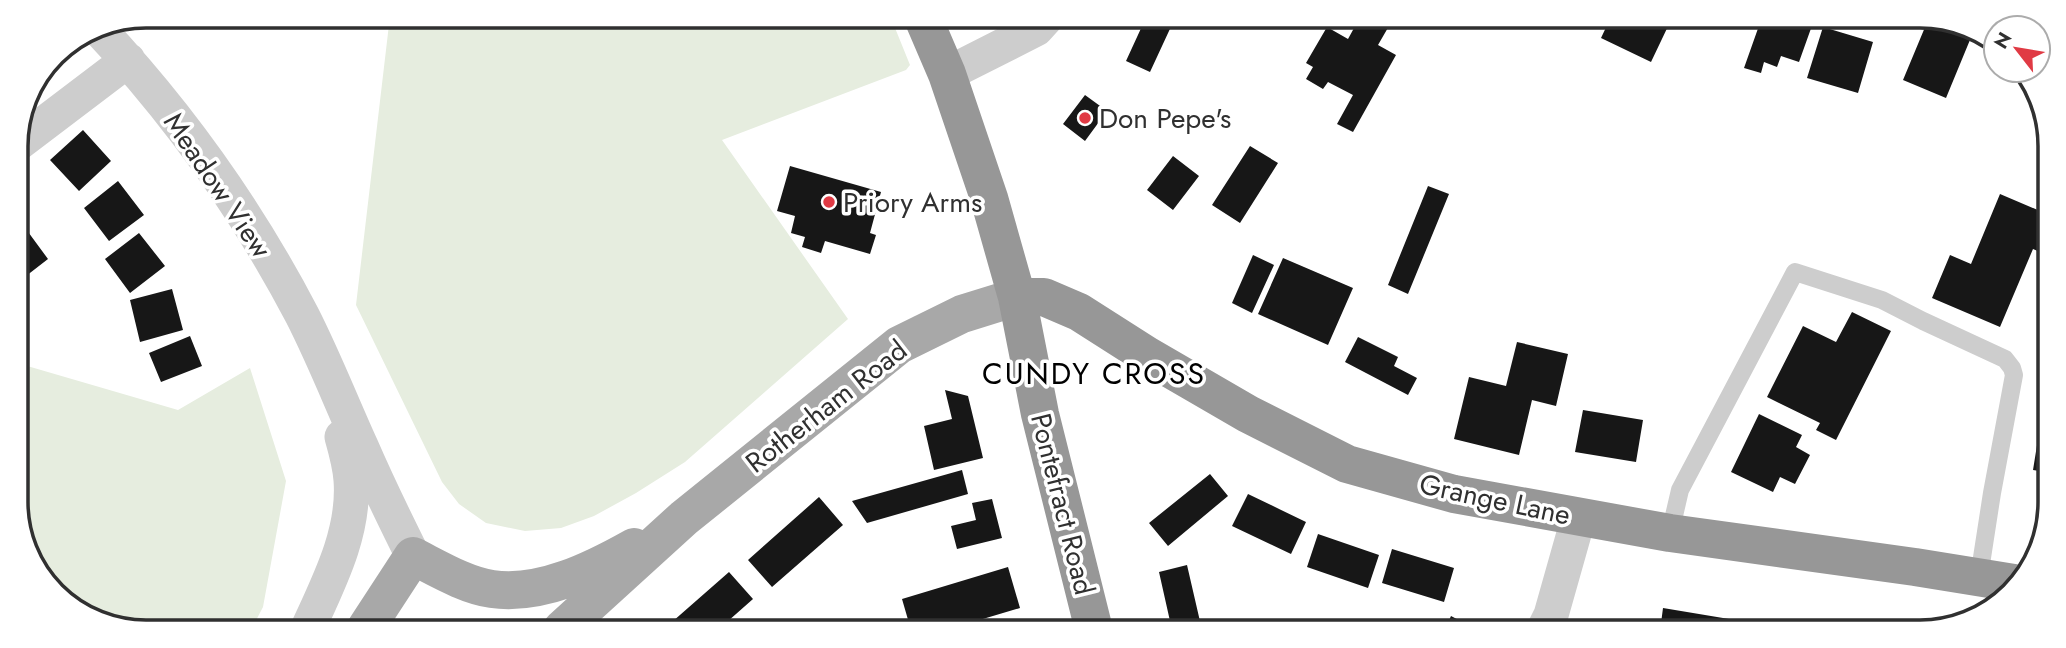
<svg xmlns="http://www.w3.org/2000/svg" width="2066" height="648" viewBox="0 0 2066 648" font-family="Jost,sans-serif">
	<rect width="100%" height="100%" fill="#fff"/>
	<!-- green -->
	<path fill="#e6eddf" d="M390,16L540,17L550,23L564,17L891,18L910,65L906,70L722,140L848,319L685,462L636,493L594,516L561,528L525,531L486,523L459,504L442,482L356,305Z
		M17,363L178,410L250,368L286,481L263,607L252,628H112L48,588L18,527Z"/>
	<!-- building -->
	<path fill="#171717" d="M1132,18H1175L1150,72L1126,61L1143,24Z
		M1359,19H1393L1378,45L1396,55L1353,132L1337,124L1353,95L1328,82L1323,89L1306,79L1313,67L1306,63L1327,27L1348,39Z
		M1610,19L1671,20L1651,62L1601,38Z
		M1720,20H1743L1741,28Z
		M1761,20H1814L1799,62L1781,56L1777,67L1764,62L1761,73L1744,68Z
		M1928,20H1936L1972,35L1946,98L1903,80Z
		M1823,27L1873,42L1858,93L1807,78Z
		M1085,95L1107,111L1085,141L1063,124Z
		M83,130L111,161L79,191L50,160Z
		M1250,146L1278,163L1240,223L1212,205Z
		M1173,156L1199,176L1173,210L1147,190Z
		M790,166L881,192L870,233L876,235L870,254L825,241L821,253L802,247L805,237L791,233L795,216L777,211Z
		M118,181L144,215L109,241L84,208Z
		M1428,186L1449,194L1408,294L1388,285Z
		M2000,194L2047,214V255L2033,249L2000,327L1932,298L1950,255L1971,264Z
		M23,225L48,259L17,283V230Z
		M139,233L165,266L130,293L105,259Z
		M1253,255L1274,265L1252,313L1232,303Z
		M1283,258L1353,288L1328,345L1258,314Z
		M172,289L183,330L140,342L130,300Z
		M1852,312L1891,331L1836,440L1816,430L1820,423L1767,397L1803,326L1836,342Z
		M190,336L202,366L161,382L149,353Z
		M1358,337L1398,357L1394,366L1417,378L1408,395L1345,362Z
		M1517,342L1568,354L1556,406L1532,400L1519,455L1454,439L1469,377L1506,386Z
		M945,390L968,396L983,458L934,470L924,426L952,419Z
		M1583,410L1643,420L1636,462L1575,452Z
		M1759,414L1802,435L1796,447L1810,455L1795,484L1780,477L1773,492L1731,472Z
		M2038,439L2046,440V472L2033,470Z
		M962,470L968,494L867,523L852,501Z
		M1210,474L1228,496L1168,546L1149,523Z
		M1248,494L1306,522L1291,554L1232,526Z
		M819,497L843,525L772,587L748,560Z
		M992,499L1002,538L957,549L951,526L976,520L972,503Z
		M1318,534L1379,555L1368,588L1307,567Z
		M1392,549L1454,568L1444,602L1382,583Z
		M1187,565L1202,630H1172L1159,572Z
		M1008,567L1020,608L946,630H911L902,599Z
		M729,572L753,599L719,629H664Z
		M1663,608L1741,621L1739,632L1660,631Z
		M1451,616L1480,631H1444Z
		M1755,622L1808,630V632H1753Z
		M1615,624L1632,631H1611Z"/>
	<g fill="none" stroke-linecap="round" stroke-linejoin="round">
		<!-- lane -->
		<path stroke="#cdcdcd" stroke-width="18" d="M1670,533L1680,490L1795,272L1882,300L1923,321L2005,359L2012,368L2014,375L1992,493L1979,577"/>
		<!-- street -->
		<path stroke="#cdcdcd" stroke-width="35" d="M96,26C177,112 247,210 302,315C324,358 341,402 361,446C377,483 395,520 413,556
			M947,74L1036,29L1046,18
			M16,145L128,60
			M308,628C329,582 355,532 351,480C350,466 346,451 342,437
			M1543,631L1551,615L1579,516"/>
		<!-- primary -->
		<path stroke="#a8a8a8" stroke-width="38" d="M366,628L413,556C437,568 465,585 492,589C541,596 593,570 634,547
			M562,629L684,518L899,345L962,314L1017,297"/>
		<!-- highway -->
		<path stroke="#979797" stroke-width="38" d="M923,18L947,74L989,198L1017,297L1040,414L1094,630
			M1017,297H1044L1079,312L1148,356L1248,414L1347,464L1454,494L1670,533L1915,567L2014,583"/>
	</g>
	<!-- markers -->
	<g fill="#e03a44" stroke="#fff" stroke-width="2.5">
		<circle cx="1085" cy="118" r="7"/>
		<circle cx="829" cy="202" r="7"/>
	</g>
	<g text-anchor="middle" stroke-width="7" stroke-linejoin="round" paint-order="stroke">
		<!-- poi labels -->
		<g font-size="28" fill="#303030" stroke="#fff" text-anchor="start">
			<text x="1099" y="128">Don Pepe's</text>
			<text x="843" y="212">Priory Arms</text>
		</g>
		<!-- street labels -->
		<g font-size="28" fill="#303030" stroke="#fff">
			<text transform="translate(218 185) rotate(56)" y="10">Meadow View</text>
			<text transform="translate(826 406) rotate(-38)" y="10">Rotherham Road</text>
			<text transform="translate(1495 499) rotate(12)" y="10">Grange Lane</text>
			<text transform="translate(1063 504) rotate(76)" y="10">Pontefract Road</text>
		</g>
		<!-- neighbourhood labels -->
		<g font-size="30" letter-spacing="2" fill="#000" stroke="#fff">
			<text x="1094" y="384">CUNDY CROSS</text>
		</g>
	</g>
	<!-- crop -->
	<path d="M0 0H2066V648H0ZM146 28H1920A118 118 0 0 1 2038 146V502A118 118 0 0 1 1920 620H146A118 118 0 0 1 28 502V146A118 118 0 0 1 146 28Z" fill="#fff" fill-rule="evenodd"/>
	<path fill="none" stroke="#303030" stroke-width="3.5" d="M146 28H1920A118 118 0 0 1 2038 146V502A118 118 0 0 1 1920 620H146A118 118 0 0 1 28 502V146A118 118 0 0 1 146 28Z"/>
	<!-- north arrow -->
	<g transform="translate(2017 49) rotate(301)"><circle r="33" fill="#ffffff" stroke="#acacac" stroke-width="2"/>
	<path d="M0-5L12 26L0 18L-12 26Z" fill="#e03a44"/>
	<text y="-10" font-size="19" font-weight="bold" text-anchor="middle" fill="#303030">N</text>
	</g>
</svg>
